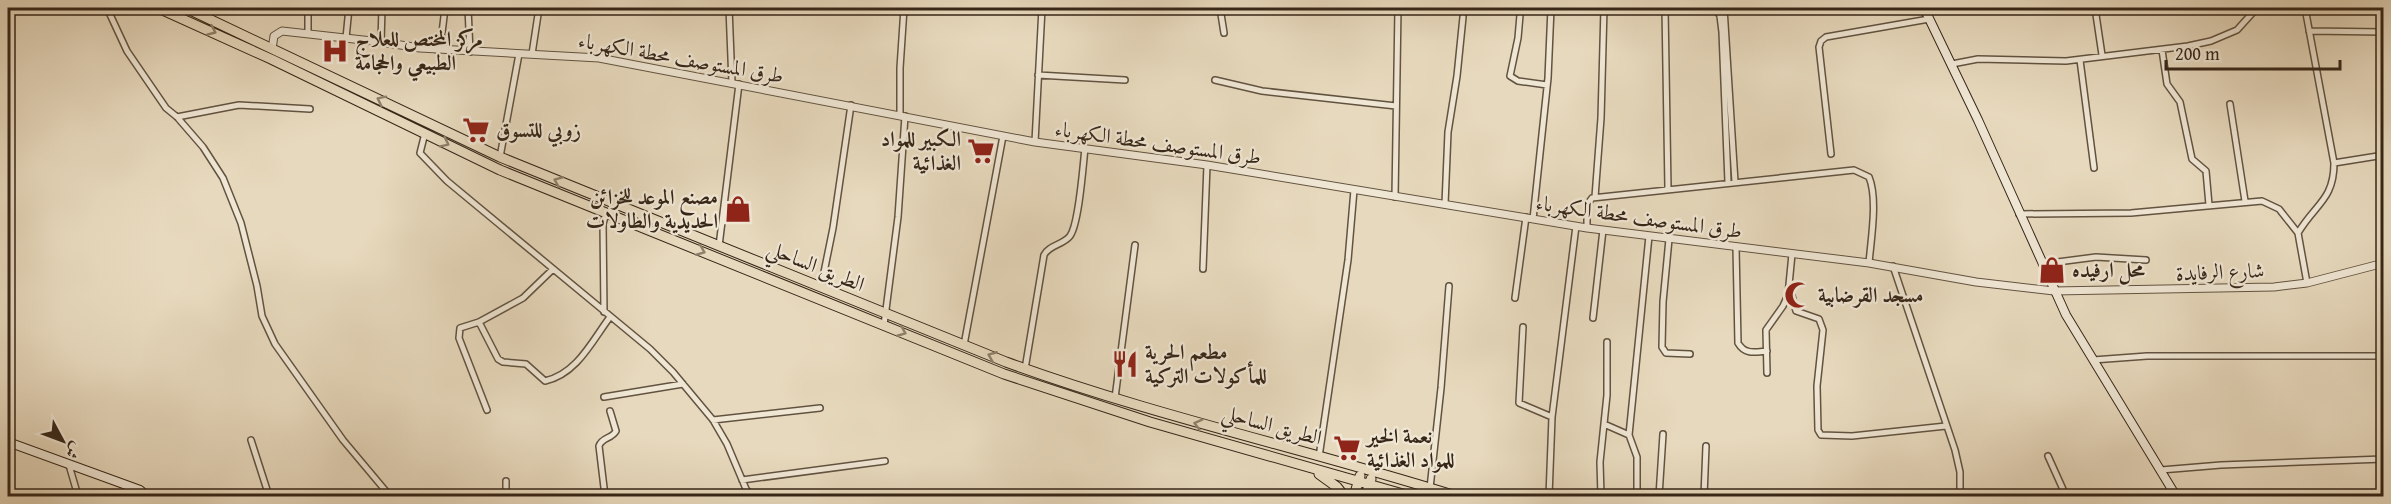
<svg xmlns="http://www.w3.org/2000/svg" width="2391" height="504" viewBox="0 0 2391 504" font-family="'Gentium Book Plus',Amiri,serif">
	<rect width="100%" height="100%" fill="#e7d9bd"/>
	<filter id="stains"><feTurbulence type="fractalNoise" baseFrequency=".00333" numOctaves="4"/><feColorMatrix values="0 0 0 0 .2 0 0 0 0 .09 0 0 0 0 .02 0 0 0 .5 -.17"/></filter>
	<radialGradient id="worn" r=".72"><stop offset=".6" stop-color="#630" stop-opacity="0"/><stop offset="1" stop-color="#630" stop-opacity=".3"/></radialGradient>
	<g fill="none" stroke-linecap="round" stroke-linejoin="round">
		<defs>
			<path id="minor" d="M107,8L127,51L166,108L177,117L203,147L223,178L241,223L257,286L262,316L275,344L343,440L390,496
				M308,8V34
				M468,8L470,52
				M729,8L732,83
				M1220,8L1224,33
				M1665,8L1668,189
				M1715,8L1720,16L1722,32L1728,182
				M1724,8L1735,182
				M2095,8L2102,55
				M2305,8L2334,163C2334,200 2315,204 2298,233L2307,283
				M1520,15L1518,38L1510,76L1518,81L1547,85
				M2309,31L2384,32
				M346,38L349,8
				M381,42L382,8
				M437,50L442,33L445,8
				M2162,50L2167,84L2180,102L2192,159L2206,171L2209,205
				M532,54L539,8
				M2080,60L2094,168
				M1952,64L1978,59L2066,61L2188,46L2211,41L2237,30L2256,9L2266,8
				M1038,75L1125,80
				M1215,80L1262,91L1396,106
				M2230,104L2245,201
				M900,115V68L904,8
				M177,117L239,105L310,109
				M425,133L420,153L447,181L650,349L673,372L713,420L727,444L746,489L752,496
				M1035,142L1042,8
				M1831,154L1819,47L1821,41L1826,37L1929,19
				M500,157L519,54
				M2334,163L2384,155
				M1395,197L1398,8
				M1595,197L1601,118L1604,8
				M1445,204L1448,132L1457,76L1463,17
				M2019,214L2131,213L2262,201L2279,209L2298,233
				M1533,219L1548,78L1551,8
				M1587,228V205L1592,198L1854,170L1869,177C1878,199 1871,239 1869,263
				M1669,239L1663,302L1662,347L1666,353L1690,354
				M719,246L739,84
				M1736,247L1738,343C1745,355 1755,352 1767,351
				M2042,264L2096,257L2146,260
				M1893,266L1955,450L1960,472V496
				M1203,269L1207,165
				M821,287L833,228L851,105
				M1790,288L1796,311L1819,319L1823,330L1817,386L1818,430L1821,435L1852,436L1946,426
				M1515,298L1526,217
				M604,312L603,224L606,213
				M1593,318L1603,230
				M479,322L498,359L503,362L526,364L545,381C577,374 592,341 610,317
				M884,325L898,217L905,116
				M1523,327L1519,403L1552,417
				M964,345L1003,136
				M2093,360L2147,356H2384
				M1025,369L1044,255C1049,245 1063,245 1070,236C1079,224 1083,166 1085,148
				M1767,373L1766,330L1783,306L1788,295L1792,254
				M604,397L683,384
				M1115,398L1135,245
				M487,410L459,338L460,328L479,322L523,298L552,270
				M713,420L820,408
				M1604,424L1629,435
				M251,440L269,496
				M2048,456L2066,496
				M1319,457L1348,260L1354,190
				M69,465L78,496
				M2161,470L2221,465L2384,459
				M742,480L885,461
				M506,481V496
				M1430,488L1441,388L1449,286
				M605,496L599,446C602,437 612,439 616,431L610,411
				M1549,496L1552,417L1576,226
				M1601,496L1600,462L1607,395V342
				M1637,496V457L1629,435L1649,236
				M1659,496L1663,434
				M1704,496L1706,446"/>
			<path id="tertiary" d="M272,49L274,36L282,31L381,42L420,48L599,58L1035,142L1207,165L1587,228L1869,263L1976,282L2054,291L2274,287L2307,283L2384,263"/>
			<path id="secondary" d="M1924,8L1978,120L2066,315L2176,496
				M8,442L140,490L147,496"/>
			<path id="trunk" d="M158,8L271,59L500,170L1004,374L1150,422L1410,496
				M186,8L500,157L1006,362C1154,416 1307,449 1456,496
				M1319,474L1337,487L1344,496
				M1354,496L1360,476
				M1366,496L1371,479"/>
		</defs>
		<!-- minor casing -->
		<use href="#minor" stroke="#625341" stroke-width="8"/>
		<!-- tertiary casing -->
		<use href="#tertiary" stroke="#625341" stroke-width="9"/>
		<!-- secondary casing -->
		<use href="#secondary" stroke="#362618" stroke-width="10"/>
		<!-- trunk casing -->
		<use href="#trunk" stroke="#362618" stroke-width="11"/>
		<!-- minor -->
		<use href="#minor" stroke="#efe6d4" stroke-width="5"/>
		<!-- tertiary -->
		<use href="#tertiary" stroke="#efe6d4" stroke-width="7"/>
		<!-- secondary -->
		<use href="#secondary" stroke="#efe6d4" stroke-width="8"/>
		<!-- trunk -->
		<use href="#trunk" stroke="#e7d9bd" stroke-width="9"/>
	</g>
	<!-- one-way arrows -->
	<defs><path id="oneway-chevron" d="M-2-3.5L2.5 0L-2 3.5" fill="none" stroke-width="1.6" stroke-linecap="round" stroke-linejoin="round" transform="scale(1.5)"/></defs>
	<g stroke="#8e806a">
		<use href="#oneway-chevron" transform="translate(212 31) rotate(24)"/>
		<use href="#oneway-chevron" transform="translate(381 100) rotate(-154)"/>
		<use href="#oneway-chevron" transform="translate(445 143) rotate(26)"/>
		<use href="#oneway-chevron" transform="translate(558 181) rotate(-158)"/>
		<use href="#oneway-chevron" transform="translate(701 251) rotate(22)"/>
		<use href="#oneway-chevron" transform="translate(902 332) rotate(22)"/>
		<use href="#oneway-chevron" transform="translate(992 356) rotate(-158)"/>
		<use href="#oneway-chevron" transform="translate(1198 424) rotate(-165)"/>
	</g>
	<!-- icons -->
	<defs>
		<symbol id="hospital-bare" viewBox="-9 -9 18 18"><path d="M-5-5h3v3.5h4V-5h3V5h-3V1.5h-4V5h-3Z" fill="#8f2418" stroke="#efe6d4" stroke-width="2.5" paint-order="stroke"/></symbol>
		<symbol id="supermarket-bare" viewBox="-9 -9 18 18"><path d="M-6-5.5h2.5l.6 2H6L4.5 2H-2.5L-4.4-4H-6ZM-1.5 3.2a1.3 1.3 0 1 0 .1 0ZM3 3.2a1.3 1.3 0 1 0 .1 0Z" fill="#8f2418" stroke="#efe6d4" stroke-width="2.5" paint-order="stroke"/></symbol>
		<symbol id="shop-bare" viewBox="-9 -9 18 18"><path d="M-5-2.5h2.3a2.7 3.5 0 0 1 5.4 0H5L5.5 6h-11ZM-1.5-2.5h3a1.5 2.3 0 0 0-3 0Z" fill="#8f2418" stroke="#efe6d4" stroke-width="2.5" paint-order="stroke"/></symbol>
		<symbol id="mosque-bare" viewBox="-9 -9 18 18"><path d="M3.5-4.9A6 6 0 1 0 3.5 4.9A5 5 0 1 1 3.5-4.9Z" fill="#8f2418" stroke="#efe6d4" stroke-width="2.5" paint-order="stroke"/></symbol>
		<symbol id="restaurant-bare" viewBox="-9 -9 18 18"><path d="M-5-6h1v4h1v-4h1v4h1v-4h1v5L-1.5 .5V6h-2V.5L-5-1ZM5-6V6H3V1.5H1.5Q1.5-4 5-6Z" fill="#8f2418" stroke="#efe6d4" stroke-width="2.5" paint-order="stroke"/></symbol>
	</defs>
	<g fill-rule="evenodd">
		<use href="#hospital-bare" x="316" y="32" width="38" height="38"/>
		<use href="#supermarket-bare" x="457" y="111" width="38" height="38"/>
		<use href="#supermarket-bare" x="962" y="132" width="38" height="38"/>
		<use href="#shop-bare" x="719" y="190" width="38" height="38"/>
		<use href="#shop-bare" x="2033" y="251" width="38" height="38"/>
		<use href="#mosque-bare" x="1779" y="276" width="38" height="38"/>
		<use href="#restaurant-bare" x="1106" y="345" width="38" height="38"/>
		<use href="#supermarket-bare" x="1328" y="429" width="38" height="38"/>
	</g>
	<g text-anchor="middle" stroke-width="4.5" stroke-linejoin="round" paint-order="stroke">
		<!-- poi labels -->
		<g font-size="21" font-weight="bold" fill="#362618" stroke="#efe6d4" text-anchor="start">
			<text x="355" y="46">مركز المختص للعلاج<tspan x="355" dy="24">الطبيعي والحجامة</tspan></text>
			<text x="496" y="137">زوبي للتسوق</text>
			<text x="961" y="146" text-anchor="end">الكبير للمواد<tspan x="961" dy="24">الغذائية</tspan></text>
			<text x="718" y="204" text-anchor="end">مصنع الموعد للخزائن<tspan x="718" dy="24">الحديدية والطاولات</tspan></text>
			<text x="2072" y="277">محل ارفيده</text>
			<text x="1818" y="302">مسجد القرضابية</text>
			<text x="1145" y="359">مطعم الحرية<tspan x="1145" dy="24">للمأكولات التركية</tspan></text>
			<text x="1367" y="443">نعمة الخير<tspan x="1367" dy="24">للمواد الغذائية</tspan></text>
		</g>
		<!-- street labels -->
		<g font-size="21" fill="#362618" stroke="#efe6d4">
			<text transform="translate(681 58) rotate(10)" y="7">طرق المستوصف محطة الكهرباء</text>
			<text transform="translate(1158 143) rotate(8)" y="7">طرق المستوصف محطة الكهرباء</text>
			<text transform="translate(1639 217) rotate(8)" y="7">طرق المستوصف محطة الكهرباء</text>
			<text transform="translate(816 266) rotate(22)" y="7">الطريق الساحلي</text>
			<text transform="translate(2220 272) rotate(-2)" y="7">شارع الرفايدة</text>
			<text transform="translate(1272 425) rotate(15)" y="7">الطريق الساحلي</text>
		</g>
	</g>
	<!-- margin -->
	<rect width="2391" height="504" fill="none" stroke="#e7d9bd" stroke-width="30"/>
	<rect x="9" y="9" width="2373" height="486" fill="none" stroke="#362618" stroke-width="3"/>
	<rect x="15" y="15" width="2361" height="474" fill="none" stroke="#362618" stroke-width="1.5"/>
	<!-- north arrow -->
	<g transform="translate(63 441) rotate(131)" stroke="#efe6d4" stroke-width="4.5" paint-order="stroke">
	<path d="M0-4.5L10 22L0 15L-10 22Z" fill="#362618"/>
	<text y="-9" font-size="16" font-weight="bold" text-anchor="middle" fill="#362618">ش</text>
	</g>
	<!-- scale -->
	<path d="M2166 60v9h174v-9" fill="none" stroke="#362618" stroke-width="3"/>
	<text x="2175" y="60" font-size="18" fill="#362618" stroke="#efe6d4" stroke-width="4.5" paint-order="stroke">200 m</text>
	<rect width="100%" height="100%" filter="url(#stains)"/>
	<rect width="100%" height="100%" fill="url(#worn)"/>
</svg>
